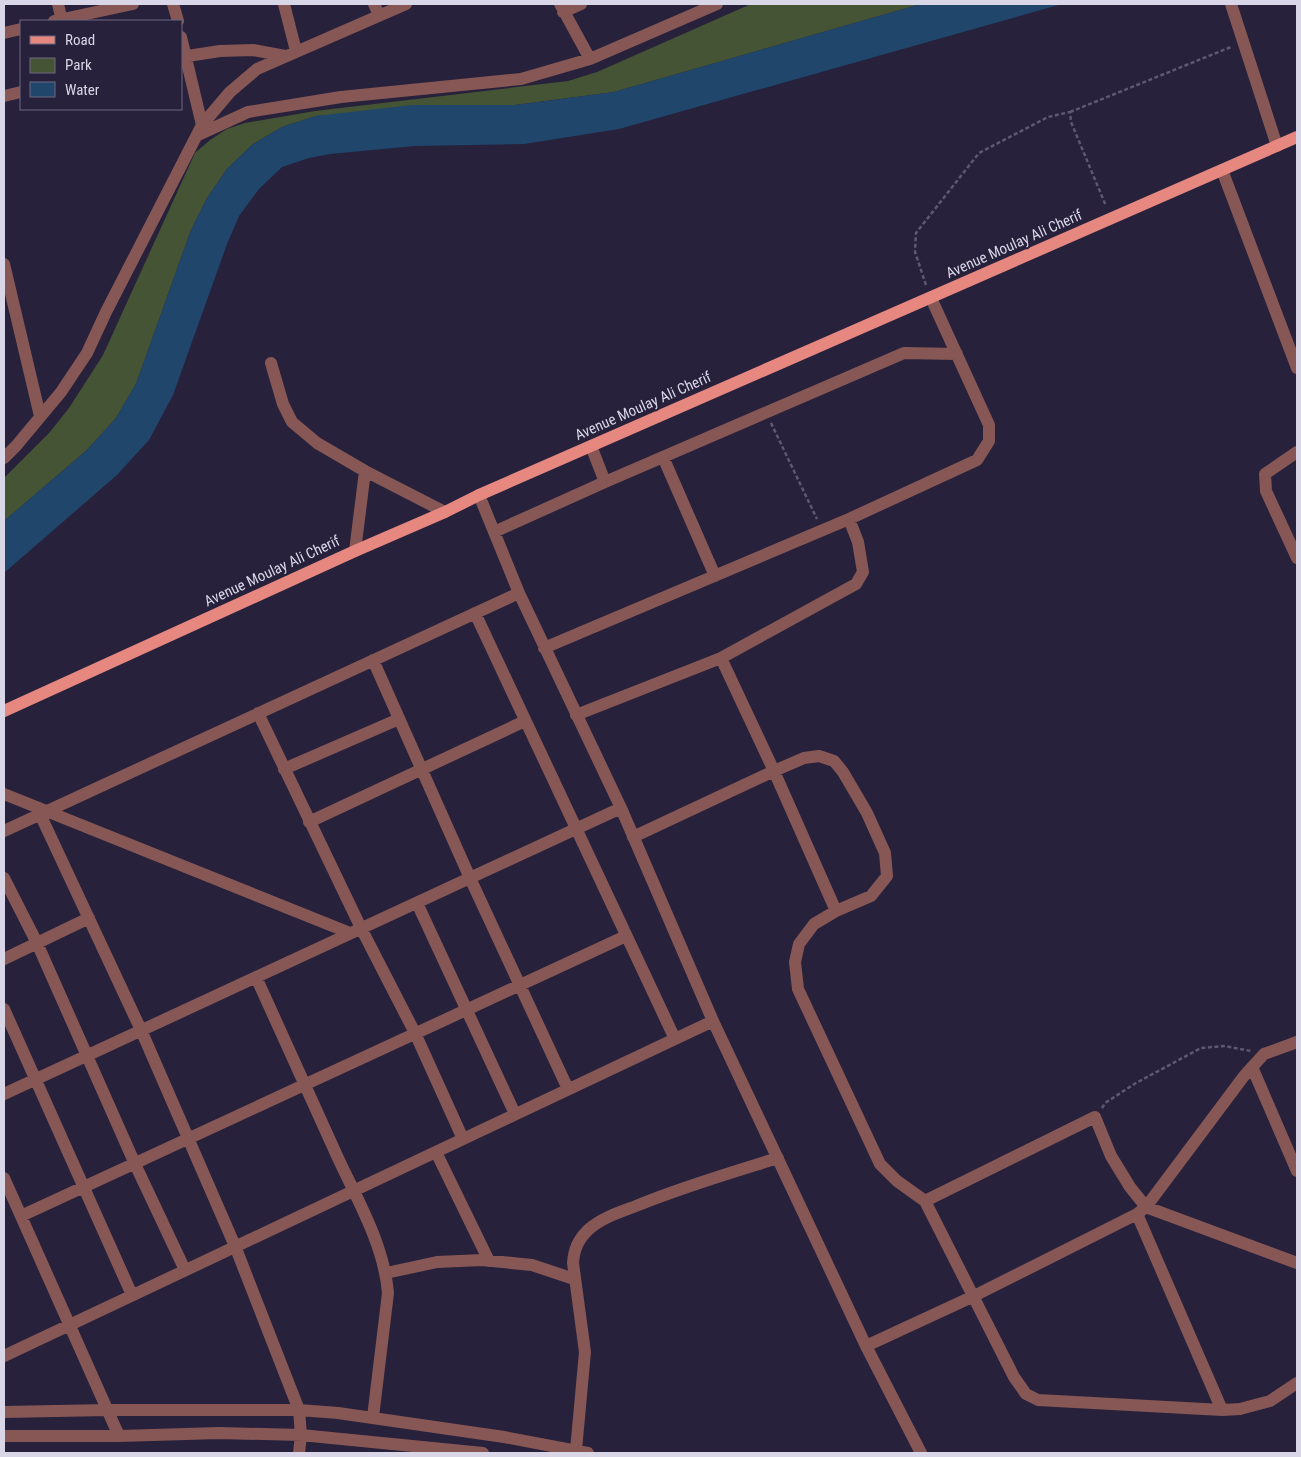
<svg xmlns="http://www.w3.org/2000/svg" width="1301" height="1457" viewBox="0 0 1301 1457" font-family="'Roboto Condensed',sans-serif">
	<rect width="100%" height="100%" fill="#27213c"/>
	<!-- green -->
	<path fill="#455434" d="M751,4H921L614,92L515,105L316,116L282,127L253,144L227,169L207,198L191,230L136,384L116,418L87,450L4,521V478L50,432L69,408L103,355L195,153L210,140L227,129L245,123L315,111L568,81L597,72Z"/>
	<!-- water -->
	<path fill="#20466c" d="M921,4H1062L619,129L524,144L415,146L330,154L309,158L282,167L259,189L239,216L227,244L173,395L149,440L117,475L4,573V521L87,450L116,418L136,384L191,230L207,198L227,169L253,144L282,127L316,116L412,105H515L614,92Z"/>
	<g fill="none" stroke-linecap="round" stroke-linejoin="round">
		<!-- path -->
		<path stroke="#5e5871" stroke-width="2.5" stroke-dasharray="4 2.5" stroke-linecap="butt" d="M1070,112L1231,47
			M926,285L915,252L916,233L979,153L1048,117L1070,112L1071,122L1106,206
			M771,423L817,519
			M1102,1108L1105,1103L1136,1083L1201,1048L1225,1046L1251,1051"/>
		<!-- minor -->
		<path stroke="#865754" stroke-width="12" d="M58,4L62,21
			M173,4L178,21
			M284,4L296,51
			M374,4L379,15
			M560,4L590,59
			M1231,4L1277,146
			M563,12L581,4
			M54,21L133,4
			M4,33L21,29
			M181,37L202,125
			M181,57L220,51L253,50L285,56
			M4,96L21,92
			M198,135L248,112L341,97L521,79L590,59L717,4
			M1222,170L1297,368
			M4,264L40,416
			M271,363L283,404L292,422L317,443L365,471L445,512
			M1297,452L1265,474L1266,491L1297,558
			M663,457L715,576
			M4,458L16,446L61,392L87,353L106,312L202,125L230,92L257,69L406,4
			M605,482L904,353L957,354
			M479,495L519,593L621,808L713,1021L866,1346L921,1453
			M494,532L605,482L591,446
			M355,551L365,471
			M475,613L675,1039
			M544,648L849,519L977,460L989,441V425L931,298
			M721,658L774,771L836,911
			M373,660L470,878L568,1089
			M258,713L361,928L415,1033L463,1139
			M576,715L721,658L856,584L863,572L858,542L849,519
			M284,769L399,719
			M4,794L350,933
			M40,814L141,1030L235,1246L299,1410L301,1435L299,1453
			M309,822L525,721
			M4,831L519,593
			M633,837L774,771L804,758L819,756L834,761L843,772L867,813L885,853L887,876L871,896L836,911L814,924L799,944L795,962L798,989L880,1164L897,1181L925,1201L1014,1377L1026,1394L1038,1400L1222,1410L1240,1409L1270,1401L1297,1383
			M4,878L37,943L135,1164L185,1270
			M417,903L515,1114
			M4,959L89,918
			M256,977C283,1037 311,1098 338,1158C358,1201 384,1245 388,1293L373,1417
			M4,1009L132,1295
			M1252,1067L1297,1171
			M4,1094L621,808
			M436,1152L489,1261
			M4,1178L119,1436
			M925,1201L1095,1117L1111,1156L1130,1187L1146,1207L1297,1263
			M1137,1214L1222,1410
			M21,1216L626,936
			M386,1273L437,1262L482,1260L532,1265L574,1279
			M866,1346L974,1296L1137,1214L1146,1207L1244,1076L1264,1054L1297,1042
			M4,1356L713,1021
			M4,1412L108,1410H299L338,1413L504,1437L588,1453
			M4,1436H119L219,1433L301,1435L483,1453
			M576,1450L585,1352L573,1263C574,1249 578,1240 588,1230C601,1218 620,1212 636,1206C682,1187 730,1173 778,1158"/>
		<!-- major -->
		<path stroke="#e68780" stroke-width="12" d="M4,711L355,551L445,512L479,495L1297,137"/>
	</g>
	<g text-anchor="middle" stroke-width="4" stroke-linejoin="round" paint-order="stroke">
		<!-- street labels -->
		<g font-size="15" fill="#d9d6e8" stroke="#27213c">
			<text transform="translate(1014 244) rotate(-24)" y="5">Avenue Moulay Ali Cherif</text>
			<text transform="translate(643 406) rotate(-24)" y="5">Avenue Moulay Ali Cherif</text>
			<text transform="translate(272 571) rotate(-25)" y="5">Avenue Moulay Ali Cherif</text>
		</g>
	</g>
	<!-- border -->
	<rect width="1301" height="1457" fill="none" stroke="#d9d6e8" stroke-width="10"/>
	<!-- legend -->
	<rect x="20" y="20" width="162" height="90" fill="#27213c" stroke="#6e6981"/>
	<rect x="30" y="36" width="25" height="8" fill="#e68780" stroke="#6e6981"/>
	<text x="65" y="45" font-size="15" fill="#d9d6e8">Road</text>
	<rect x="30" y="58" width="25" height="15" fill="#455434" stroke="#6e6981"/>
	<text x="65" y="70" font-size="15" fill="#d9d6e8">Park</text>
	<rect x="30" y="82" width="25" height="15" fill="#20466c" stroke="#6e6981"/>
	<text x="65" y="95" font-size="15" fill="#d9d6e8">Water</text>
</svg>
